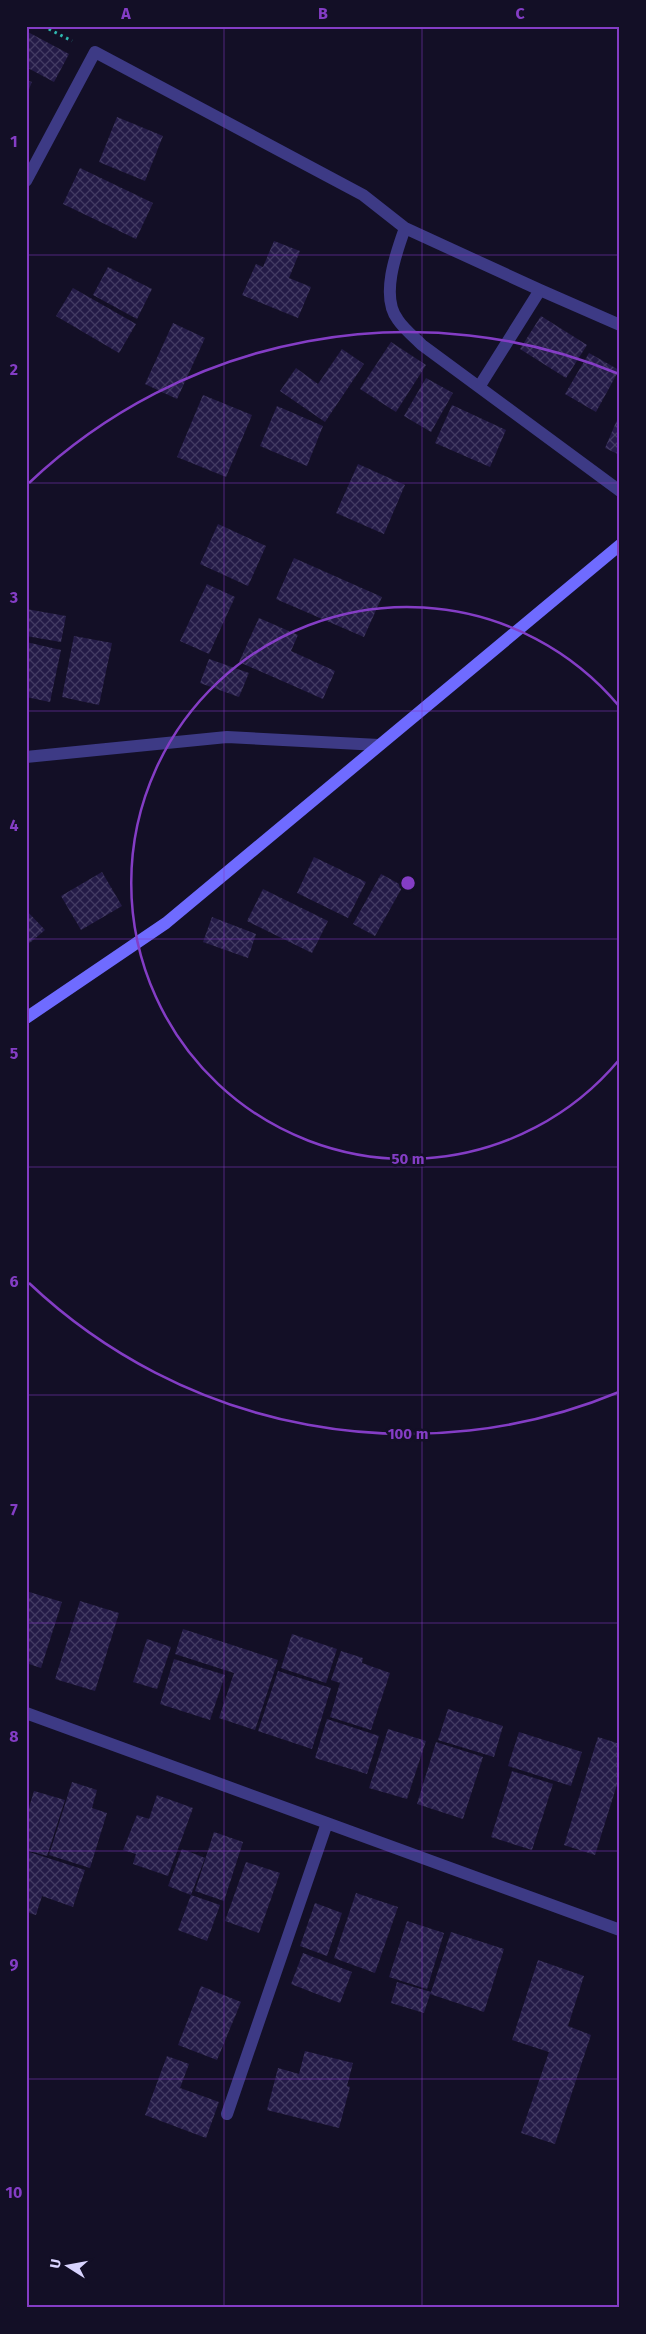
<svg xmlns="http://www.w3.org/2000/svg" width="646" height="2334" viewBox="0 0 646 2334" font-family="'Fira Sans',sans-serif">
	<defs>
		<pattern id="building-cross-hatch" width="8" height="8" patternUnits="userSpaceOnUse" patternTransform="scale(1.25)"><rect width="8" height="8" fill="#241b47"/><path d="M0 0l8 8M0 8l8-8" fill="none" stroke="#433b63"/></pattern>
	</defs>
	<rect width="100%" height="100%" fill="#130f26"/>
	<!-- building -->
	<path fill="url(#building-cross-hatch)" d="M26,31L69,54L54,82L26,67Z
		M26,80L32,82L26,96Z
		M117,117L163,136L145,181L99,162Z
		M80,168L153,203L136,239L63,204Z
		M274,241L300,251L289,278L311,287L298,318L242,295L256,264L263,267Z
		M108,267L152,289L137,319L93,295Z
		M73,288L136,324L119,353L56,316Z
		M541,316L587,345L566,378L520,349Z
		M173,323L205,338L177,399L145,384Z
		M391,342L426,365L396,412L360,389Z
		M342,349L364,364L325,422L280,391L296,368L318,384Z
		M589,353L619,370L596,412L565,394Z
		M426,378L453,393L431,432L404,416Z
		M203,395L252,415L226,477L177,457Z
		M452,405L506,430L490,467L435,443Z
		M277,406L323,426L307,466L260,446Z
		M620,413V455L605,448Z
		M358,464L405,485L384,534L336,513Z
		M218,524L266,546L248,586L200,564Z
		M294,558L382,597L364,637L276,599Z
		M207,584L235,597L209,654L180,641Z
		M26,609L66,616L61,642L26,636Z
		M259,618L298,635L291,651L335,671L323,699L239,662Z
		M74,636L112,643L99,705L62,697Z
		M26,642L61,650L50,702L26,697Z
		M209,659L249,673L239,697L200,683Z
		M314,857L366,882L348,918L297,893Z
		M102,872L122,906L81,930L61,896Z
		M381,874L403,886L375,936L353,924Z
		M263,889L328,921L312,953L247,921Z
		M26,910L45,930L26,946Z
		M212,917L256,934L248,958L203,942Z
		M26,1591L62,1602L41,1668L26,1663Z
		M80,1601L119,1613L95,1691L55,1679Z
		M183,1629L278,1660L255,1730L219,1718L234,1673L175,1654Z
		M292,1634L337,1649L326,1683L281,1668Z
		M147,1639L171,1647L157,1689L133,1682Z
		M341,1651L363,1658L362,1663L390,1673L371,1730L330,1717L340,1683L331,1680Z
		M174,1659L225,1675L210,1720L160,1704Z
		M278,1671L331,1688L312,1749L258,1731Z
		M448,1709L503,1726L494,1757L438,1740Z
		M327,1719L379,1736L367,1774L315,1758Z
		M388,1729L426,1741L407,1799L369,1788Z
		M519,1732L582,1752L571,1786L508,1766Z
		M598,1737L620,1744V1775L595,1855L564,1845Z
		M436,1742L483,1757L463,1819L417,1804Z
		M512,1771L553,1784L532,1850L491,1837Z
		M72,1782L97,1790L92,1808L107,1813L90,1868L49,1855Z
		M34,1791L65,1800L47,1856L26,1850V1810L28,1811Z
		M157,1795L193,1808L168,1876L133,1864L136,1854L123,1850L137,1815L149,1819Z
		M214,1832L243,1842L224,1901L195,1891Z
		M182,1849L205,1858L191,1895L168,1886Z
		M26,1851L85,1870L73,1907L42,1896L36,1915L26,1912Z
		M246,1862L280,1873L259,1933L225,1921Z
		M356,1893L398,1907L375,1973L334,1958Z
		M191,1895L220,1905L207,1941L178,1930Z
		M315,1903L342,1913L327,1956L300,1946Z
		M407,1921L444,1933L427,1989L389,1977Z
		M451,1932L504,1949L484,2012L430,1994L424,2013L391,2003L397,1982L431,1992Z
		M303,1953L352,1972L340,2003L291,1984Z
		M538,1960L584,1976L568,2026L591,2035L555,2144L521,2133L549,2052L512,2040Z
		M201,1986L241,2002L217,2060L178,2045Z
		M305,2051L353,2063L347,2086L350,2087L339,2128L267,2110L278,2068L299,2074Z
		M167,2056L189,2064L180,2088L219,2102L206,2138L145,2115Z"/>
	<g fill="none" stroke-linecap="round" stroke-linejoin="round">
		<!-- path -->
		<path stroke="#2fb8b0" stroke-width="3" stroke-dasharray="2.5 4" stroke-linecap="butt" d="M43,26L72,41"/>
		<!-- street -->
		<path stroke="#3d3a85" stroke-width="12" d="M26,181L95,52L363,195L405,228C396,253 380,297 398,320C404,329 414,337 422,345L620,491
			M405,228L540,290L620,325
			M479,387L540,290
			M26,757L227,737L379,745
			M26,1713L620,1930
			M227,2114L327,1823"/>
		<!-- secondary -->
		<path stroke="#6f6bff" stroke-width="12" d="M26,1018L166,923L620,545"/>
	</g>
	<!-- grid -->
	<path fill="none" stroke="#843dc5" stroke-width="1" stroke-opacity="0.55" d="M224,26V2308M422,26V2308M26,255H620M26,483H620M26,711H620M26,939H620M26,1167H620M26,1395H620M26,1623H620M26,1851H620M26,2079H620"/>
	<!-- distance rings -->
	<g fill="none" stroke="#843dc5" stroke-width="2.5">
		<path d="M619 1060A276 276 0 1 1 619 706"/>
		<path d="M619 1392A551 551 0 0 1 29 1283M29 483A551 551 0 0 1 619 374"/>
	</g>
	<circle cx="408" cy="883" r="8" fill="#843dc5" stroke="#130f26" stroke-width="2.5"/>
	<g font-size="15" text-anchor="middle" font-weight="bold" fill="#843dc5" stroke="#130f26" stroke-width="5" stroke-linejoin="round" paint-order="stroke">
		<text x="408" y="1164">50 m</text>
		<text x="408" y="1439">100 m</text>
	</g>
	<!-- border -->
	<rect width="646" height="2334" fill="none" stroke="#130f26" stroke-width="55"/>
	<!-- north arrow -->
	<g transform="translate(68 2266) rotate(281)" stroke="#130f26" stroke-width="4" paint-order="stroke">
	<path d="M0-4L9 19L0 12L-9 19Z" fill="#d9d4ff"/>
	<text y="-8" font-size="14" font-weight="bold" text-anchor="middle" fill="#d9d4ff">U</text>
	</g>
	<rect x="28" y="28" width="590" height="2278" fill="none" stroke="#843dc5" stroke-width="2"/>
	<g font-size="16" text-anchor="middle" font-weight="bold" fill="#843dc5">
		<text x="126" y="19">A</text>
		<text x="323" y="19">B</text>
		<text x="520" y="19">C</text>
		<text x="14" y="147">1</text>
		<text x="14" y="375">2</text>
		<text x="14" y="603">3</text>
		<text x="14" y="831">4</text>
		<text x="14" y="1059">5</text>
		<text x="14" y="1287">6</text>
		<text x="14" y="1515">7</text>
		<text x="14" y="1742">8</text>
		<text x="14" y="1970">9</text>
		<text x="14" y="2198">10</text>
	</g>
</svg>
